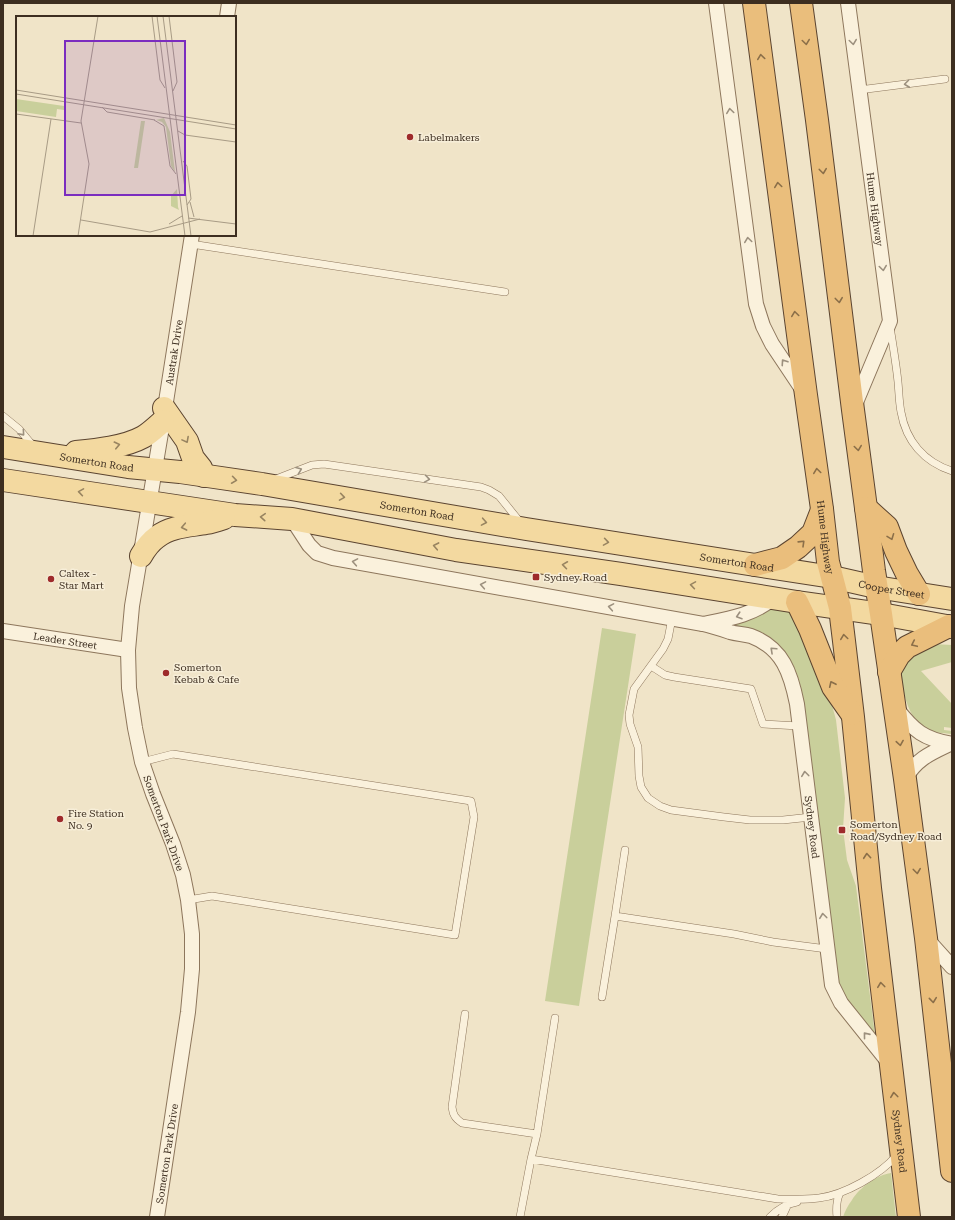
<svg xmlns="http://www.w3.org/2000/svg" width="955" height="1220" viewBox="0 0 955 1220" font-family="'Roboto Serif',serif">
	<rect width="100%" height="100%" fill="#f0e4c8"/>
	<!-- green -->
	<path fill="#c9cf9b" d="M781,608L794,614L811,645L832,705L836,720L845,798L843,829L847,860L856,886L875,1035L850,1008L839,984L804,704C800,674 787,640 755,630C745,627 734,627 724,625L771,609Z
		M602,628L636,634L579,1006L545,1001Z
		M933,644L952,645V662L921,671L952,704V728L944,727V730L952,731V734C944,733 931,733 924,728C905,715 900,680 900,659Z
		M891,1173L896,1217H843C845,1211 848,1205 852,1200C860,1187 877,1175 891,1173Z"/>
	<g fill="none" stroke-linecap="round" stroke-linejoin="round">
		<defs>
			<path id="service" d="M859,90L945,79
				M191,244L505,292
				M890,327C893,345 896,363 898,382C899,392 899,402 901,412C906,441 924,462 952,471
				M3,416L19,429L34,447
				M276,479L312,465L324,464L481,487L489,490L499,496L520,522
				M672,618L668,639L663,649L634,689L629,715L630,724L638,747L639,776L641,787L648,798L660,806L671,810L724,817L750,820H783L811,817
				M651,666L665,675L674,677L751,689L763,724L799,726
				M142,762L173,754L471,801L474,817L455,935L212,896L188,900
				M625,850L615,916L734,934L773,942L827,949
				M602,997L615,916
				M465,1014L452,1107C453,1115 455,1118 462,1123L537,1134
				M531,1159L778,1199C792,1199 805,1200 819,1198C844,1195 880,1175 897,1155
				M520,1217L531,1159L537,1134L555,1018
				M770,1217C778,1209 786,1204 797,1202
				M782,1217L788,1204
				M837,1217C836,1208 836,1201 840,1193"/>
			<g id="minor">
				<path d="M716,3L756,304L763,326L772,344L802,389"/>
				<path id="s1" d="M848,3L890,321L854,407"/>
				<path d="M227,17L229,3"/>
				<path d="M292,519L309,545L317,553L333,558L703,624C728,619 754,615 773,598"/>
				<path id="s2" d="M703,624C712,626 721,629 730,632C737,634 744,634 751,636C783,648 791,674 797,704L832,985L841,1003L889,1063"/>
				<path id="s3" d="M3,631L128,650"/>
				<path d="M897,709C914,731 924,739 952,744"/>
				<path d="M905,779C916,759 931,753 950,744"/>
				<path d="M926,938L952,967"/>
				<path id="s4" d="M157,1217L188,1012L192,969V934L188,900L183,875L173,844L153,794L142,762L135,728L129,688L128,650L132,606L163,421L192,235"/>
			</g>
			<g id="primary">
				<path d="M164,408L187,441L193,458L201,468L204,476"/>
				<path id="s5" d="M3,447L128,467L180,472L262,484L526,529L832,577L876,587L952,599"/>
				<path d="M76,452C96,450 125,447 143,437C150,433 157,426 163,421"/>
				<path d="M3,480L235,515L292,519L456,550L621,574L797,602L881,614L952,627"/>
				<path d="M141,556C145,549 150,542 157,537C171,526 190,526 206,523C212,522 218,520 224,518"/>
			</g>
			<g id="trunk">
				<path id="s6" d="M754,3L806,395L822,509L828,562L840,608L844,641L853,717L870,888L909,1217"/>
				<path d="M801,3L817,120L853,410L866,508L874,571L881,614L905,779L926,938L952,1171"/>
				<path d="M866,508L887,527L896,551L907,574L919,594"/>
				<path d="M755,565L782,558L798,547L813,533L822,510"/>
				<path d="M797,602L810,629L833,687L852,714"/>
				<path d="M889,672L899,655L907,647L949,626"/>
			</g>
		</defs>
		<!-- service casing -->
		<use href="#service" stroke="#8d765c" stroke-width="8"/>
		<!-- minor casing -->
		<use href="#minor" stroke="#8d765c" stroke-width="16"/>
		<!-- primary casing -->
		<use href="#primary" stroke="#5b4430" stroke-width="24"/>
		<!-- trunk casing -->
		<use href="#trunk" stroke="#5b4430" stroke-width="24"/>
		<!-- service -->
		<use href="#service" stroke="#faf1dc" stroke-width="7"/>
		<!-- minor -->
		<use href="#minor" stroke="#faf1dc" stroke-width="14"/>
		<!-- primary -->
		<use href="#primary" stroke="#f3d9a0" stroke-width="22"/>
		<!-- trunk -->
		<use href="#trunk" stroke="#eabe7c" stroke-width="22"/>
	</g>
	<!-- one-way arrows -->
	<defs><path id="oneway-chevron" d="M-2-3.5L2.5 0L-2 3.5" fill="none" stroke-width="1.6" stroke-linecap="round" stroke-linejoin="round"/></defs>
	<g stroke="#8b6f49">
		<use href="#oneway-chevron" transform="translate(806 42) rotate(82)"/>
		<use href="#oneway-chevron" transform="translate(761 57) rotate(-98)"/>
		<use href="#oneway-chevron" transform="translate(823 171) rotate(83)"/>
		<use href="#oneway-chevron" transform="translate(778 185) rotate(-98)"/>
		<use href="#oneway-chevron" transform="translate(839 300) rotate(83)"/>
		<use href="#oneway-chevron" transform="translate(795 314) rotate(-98)"/>
		<use href="#oneway-chevron" transform="translate(858 448) rotate(82)"/>
		<use href="#oneway-chevron" transform="translate(817 471) rotate(-98)"/>
		<use href="#oneway-chevron" transform="translate(891 537) rotate(69)"/>
		<use href="#oneway-chevron" transform="translate(802 543) rotate(-44)"/>
		<use href="#oneway-chevron" transform="translate(844 637) rotate(-98)"/>
		<use href="#oneway-chevron" transform="translate(914 644) rotate(155)"/>
		<use href="#oneway-chevron" transform="translate(832 684) rotate(-115)"/>
		<use href="#oneway-chevron" transform="translate(900 743) rotate(81)"/>
		<use href="#oneway-chevron" transform="translate(867 856) rotate(-95)"/>
		<use href="#oneway-chevron" transform="translate(917 871) rotate(83)"/>
		<use href="#oneway-chevron" transform="translate(881 985) rotate(-97)"/>
		<use href="#oneway-chevron" transform="translate(933 1000) rotate(84)"/>
		<use href="#oneway-chevron" transform="translate(894 1095) rotate(-97)"/>
	</g>
	<g stroke="#9c907e">
		<use href="#oneway-chevron" transform="translate(853 42) rotate(82)"/>
		<use href="#oneway-chevron" transform="translate(907 84) rotate(173)"/>
		<use href="#oneway-chevron" transform="translate(730 111) rotate(-98)"/>
		<use href="#oneway-chevron" transform="translate(748 240) rotate(-98)"/>
		<use href="#oneway-chevron" transform="translate(883 268) rotate(82)"/>
		<use href="#oneway-chevron" transform="translate(784 362) rotate(-124)"/>
		<use href="#oneway-chevron" transform="translate(22 433) rotate(49)"/>
		<use href="#oneway-chevron" transform="translate(299 470) rotate(-21)"/>
		<use href="#oneway-chevron" transform="translate(427 479) rotate(9)"/>
		<use href="#oneway-chevron" transform="translate(355 562) rotate(-170)"/>
		<use href="#oneway-chevron" transform="translate(483 585) rotate(-170)"/>
		<use href="#oneway-chevron" transform="translate(611 607) rotate(-170)"/>
		<use href="#oneway-chevron" transform="translate(739 616) rotate(162)"/>
		<use href="#oneway-chevron" transform="translate(773 650) rotate(-137)"/>
		<use href="#oneway-chevron" transform="translate(805 774) rotate(-97)"/>
		<use href="#oneway-chevron" transform="translate(823 916) rotate(-97)"/>
		<use href="#oneway-chevron" transform="translate(866 1035) rotate(-129)"/>
	</g>
	<g stroke="#988460">
		<use href="#oneway-chevron" transform="translate(186 440) rotate(62)"/>
		<use href="#oneway-chevron" transform="translate(117 445) rotate(-13)"/>
		<use href="#oneway-chevron" transform="translate(234 480) rotate(8)"/>
		<use href="#oneway-chevron" transform="translate(81 492) rotate(-171)"/>
		<use href="#oneway-chevron" transform="translate(342 497) rotate(9)"/>
		<use href="#oneway-chevron" transform="translate(263 517) rotate(-176)"/>
		<use href="#oneway-chevron" transform="translate(484 522) rotate(10)"/>
		<use href="#oneway-chevron" transform="translate(184 527) rotate(169)"/>
		<use href="#oneway-chevron" transform="translate(606 542) rotate(9)"/>
		<use href="#oneway-chevron" transform="translate(436 546) rotate(-169)"/>
		<use href="#oneway-chevron" transform="translate(565 565) rotate(-172)"/>
		<use href="#oneway-chevron" transform="translate(693 585) rotate(-171)"/>
	</g>
	<!-- markers -->
	<g fill="#9e2a2b" stroke="#f7eed8" stroke-width="1.5">
		<circle cx="410" cy="137" r="4"/>
		<rect x="532" y="573" width="8" height="8" rx="2"/>
		<circle cx="51" cy="579" r="4"/>
		<circle cx="166" cy="673" r="4"/>
		<circle cx="60" cy="819" r="4"/>
		<rect x="838" y="826" width="8" height="8" rx="2"/>
	</g>
	<g text-anchor="middle" stroke-width="3" stroke-linejoin="round" paint-order="stroke">
		<!-- poi labels -->
		<g font-size="10" fill="#3d2e20" stroke="#f7eed8" text-anchor="start">
			<text x="418" y="141">Labelmakers</text>
			<text x="59" y="577">Caltex -<tspan x="59" dy="12">Star Mart</tspan></text>
			<text x="544" y="581">Sydney Road</text>
			<text x="174" y="671">Somerton<tspan x="174" dy="12">Kebab &amp; Cafe</tspan></text>
			<text x="68" y="817">Fire Station<tspan x="68" dy="12">No. 9</tspan></text>
			<text x="850" y="828">Somerton<tspan x="850" dy="12">Road/Sydney Road</tspan></text>
		</g>
		<!-- street labels -->
		<g font-size="10" fill="#3d2e20" stroke="#f7eed8">
			<text dy="4" stroke="none"><textPath href="#s1" startOffset="208">Hume Highway</textPath></text>
			<text dy="4" stroke="none"><textPath href="#s4" startOffset="880">Austrak Drive</textPath></text>
			<text dy="4" stroke="none"><textPath href="#s5" startOffset="95">Somerton Road</textPath></text>
			<text dy="4" stroke="none"><textPath href="#s5" startOffset="419">Somerton Road</textPath></text>
			<text dy="4" stroke="none"><textPath href="#s6" startOffset="539">Hume Highway</textPath></text>
			<text dy="4" stroke="none"><textPath href="#s5" startOffset="743">Somerton Road</textPath></text>
			<text dy="4" stroke="none"><textPath href="#s5" startOffset="900">Cooper Street</textPath></text>
			<text dy="4" stroke="none"><textPath href="#s3" startOffset="63">Leader Street</textPath></text>
			<text transform="translate(164 823) rotate(70)" y="4">Somerton Park Drive</text>
			<text dy="4" stroke="none"><textPath href="#s2" startOffset="260">Sydney Road</textPath></text>
			<text dy="4" stroke="none"><textPath href="#s6" startOffset="1148">Sydney Road</textPath></text>
			<text dy="4" stroke="none"><textPath href="#s4" startOffset="64">Somerton Park Drive</textPath></text>
		</g>
	</g>
	<!-- overview -->
	<g transform="translate(16 16)">
		<rect width="220" height="220" fill="#f0e4c8"/>
		<path d="M0,83L48,90V94L41,93L40,101L0,95ZM148,102L154,116L159,156L155,150L150,111L146,106L140,104ZM125,105H129L122,152H118ZM161,173L162,191L163,194L155,190V180Z" fill="#c9cf9b"/>
		<path fill="none" stroke="#a89b85" stroke-width="1" d="M136,0L144,64L149,72M141,0L169,220M147,0L175,220M153,0L161,66L157,75M0,74L220,109M0,78L220,113M86,91L91,96L139,104M0,98L65,107M138,104L148,110L154,150L160,158M162,115L169,119L220,126M167,145L171,150L175,183L171,189M174,186L178,201M172,202L220,208M65,204L134,216L184,203M153,208L166,200M17,220L35,103M62,220L73,148L65,105L82,0"/>
		<path fill="#7b2cbf" fill-opacity="0.15" stroke="#7b2cbf" stroke-width="2" d="M49,25H169V179H49Z"/>
		<rect width="220" height="220" fill="none" stroke="#3d2e20" stroke-width="2"/>
	</g>
	<!-- border -->
	<rect width="955" height="1220" fill="none" stroke="#3d2e20" stroke-width="8"/>
</svg>
